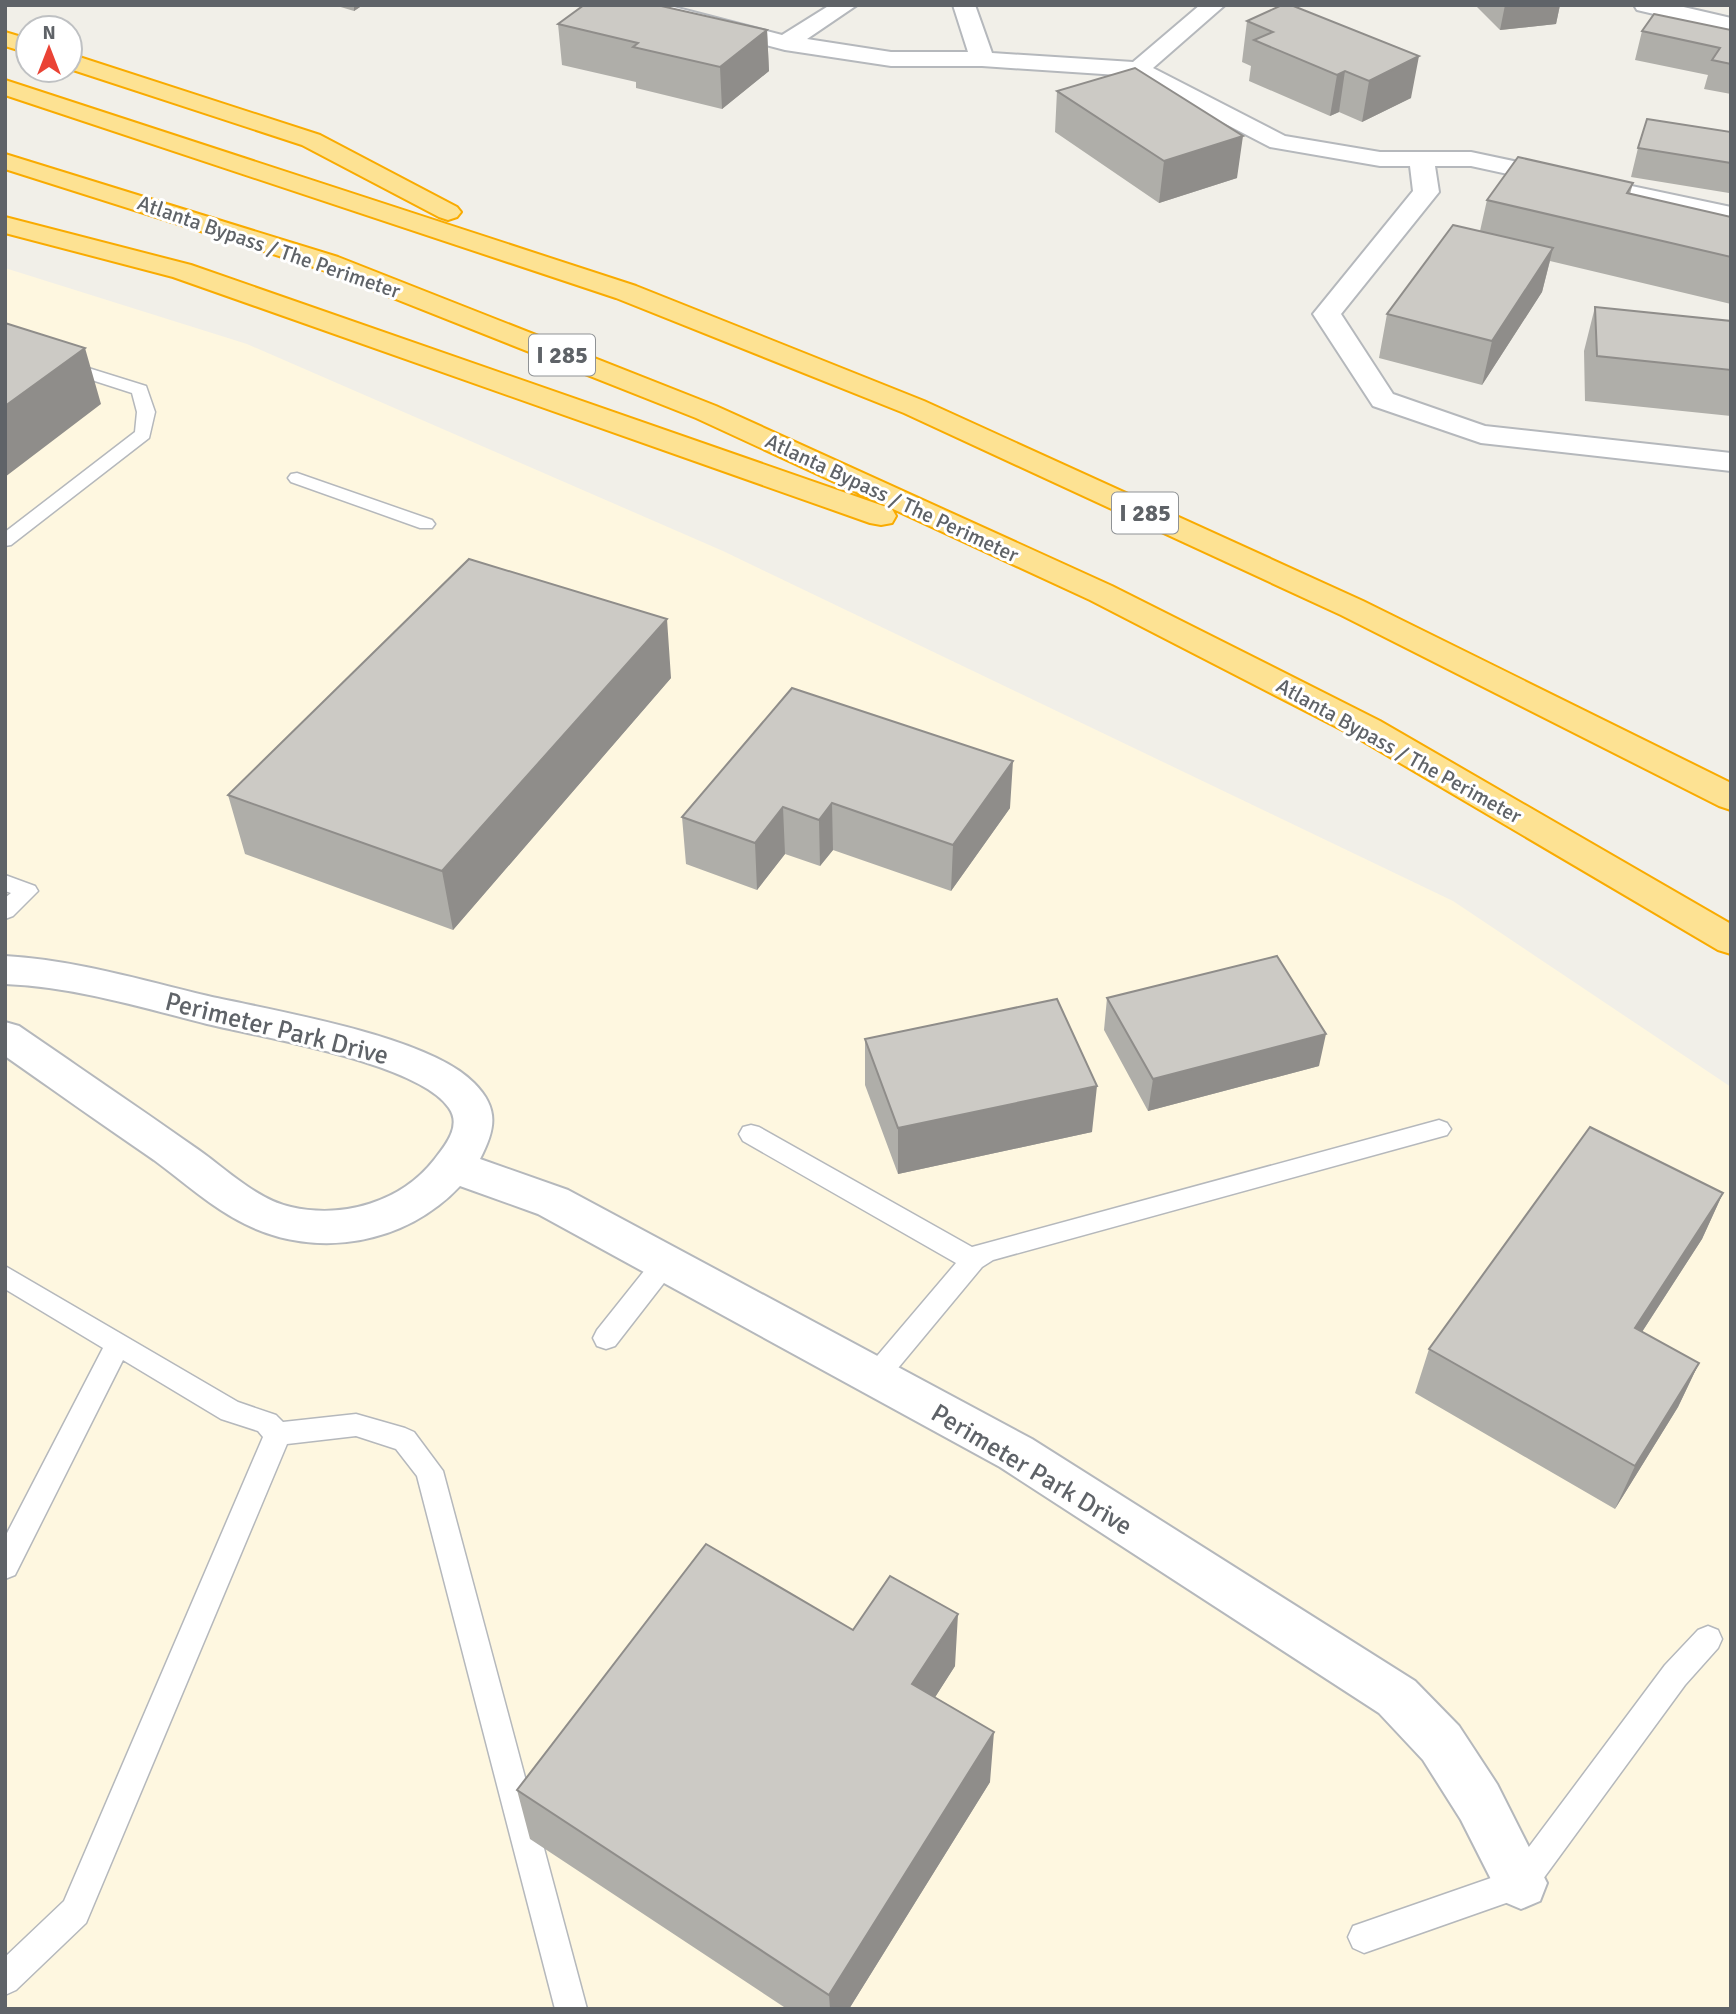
<svg xmlns="http://www.w3.org/2000/svg" width="1736" height="2014" viewBox="0 0 1736 2014" font-family="Signika,sans-serif">
	<rect width="100%" height="100%" fill="#f1efe8"/>
	<!-- commercial -->
	<path fill="#fef7e0" d="M5,268L247,344L723,551L1453,901L1731,1087V2009H5Z"/>
	<g fill="none" stroke-linecap="round" stroke-linejoin="round">
		<defs>
			<path id="lane" d="M5,342L146,386L155,412L149,438L11,545L5,546V532L135,432L137,412L132,393L5,352Z
				M297,473L432,520L435,524L432,528H420L291,482L288,478L291,474Z
				M5,875L35,886L38,891L13,916L5,919V898L11,893L5,891Z
				M1439,1120L1447,1123L1451,1129L1447,1135L993,1260L982,1267L884,1385L875,1388L866,1385L862,1377L866,1369L956,1263L743,1141L739,1134L743,1127L751,1125L759,1127L972,1247Z
				M665,1253L674,1256L678,1263L674,1270L615,1346L606,1349L597,1346L593,1338L597,1330L656,1256Z
				M5,1266L238,1402L276,1415L283,1422L356,1414L405,1428L414,1432L443,1471L587,2009H555L417,1476L396,1449L356,1436L287,1444L86,1923L16,1990L5,1995V1957L64,1901L263,1437L258,1431L221,1419L123,1360L15,1575L5,1579V1537L103,1348L5,1289Z
				M1708,1626L1718,1630L1722,1639L1718,1648L1685,1685L1532,1894L1364,1953L1353,1948L1348,1937L1353,1926L1511,1871L1665,1665L1698,1630Z"/>
			<path id="street" d="M628,5H666L782,35L830,5H857L807,39L891,52H968L953,5H975L992,53L1133,62L1200,5H1225L1153,68L1285,136L1380,152H1471L1731,207V223L1471,166H1435L1439,192L1341,314L1393,394L1485,426L1731,453V471L1481,443L1373,406L1313,314L1413,191L1410,166H1380L1270,147L1133,76L982,66H891L785,50L631,10Z
				M1634,5H1675L1731,18V32L1637,10Z
				M5,956C75,960 141,980 208,996C274,1011 429,1036 474,1083C500,1109 495,1130 480,1159L568,1190L1032,1439L1415,1681L1459,1726L1497,1784L1547,1883L1540,1901L1521,1909L1502,1901L1461,1820L1423,1760L1379,1713L1000,1467L538,1214L460,1186C406,1244 317,1260 245,1224C212,1208 184,1182 154,1160C104,1126 55,1091 5,1056V1022L19,1026C77,1066 135,1105 193,1146C223,1166 255,1199 291,1207C343,1219 401,1202 434,1160C445,1146 462,1126 449,1108C419,1063 261,1037 207,1024C140,1007 75,987 5,984Z"/>
			<path id="highway" d="M5,32L28,39V53L5,46Z
				M70,54L320,135L457,207L461,212L457,217L448,220L439,217L302,145L70,69Z
				M5,80L636,286L924,401L1363,601L1731,783V810L1719,806L1341,615L904,413L616,298L5,95Z
				M5,154L338,257L716,406L1112,586L1380,721L1731,924V954L1718,950L1356,737L1090,600L696,418L320,269L5,169Z
				M5,217L191,265L892,509L896,516L892,523L881,525L870,523L173,277L5,233Z"/>
		</defs>
		<!-- lane casing -->
		<use href="#lane" stroke="#b5b8bc" stroke-width="3"/>
		<!-- street casing -->
		<use href="#street" stroke="#b5b8bc" stroke-width="4"/>
		<!-- highway casing -->
		<use href="#highway" stroke="#f9ab00" stroke-width="4"/>
		<!-- lane -->
		<use href="#lane" fill="#fff" fill-rule="evenodd"/>
		<!-- street -->
		<use href="#street" fill="#fff" fill-rule="evenodd"/>
		<!-- highway -->
		<use href="#highway" fill="#fde293" fill-rule="evenodd"/>
	</g>
	<!-- wall -->
	<path fill="#afaea9" d="M334,5H363L354,11Z
		M1282,5L1411,98L1362,122L1339,112L1330,116L1249,81L1251,66L1242,62L1247,21Z
		M1475,5H1560L1556,24L1500,30Z
		M558,24L767,30L769,71L722,109L636,88V82L562,65Z
		M1731,30V94L1704,89L1708,75L1635,60L1642,31Z
		M1057,91L1237,178L1159,203L1055,132Z
		M1731,132V188L1729,193L1631,177L1638,148Z
		M1633,183L1630,194L1731,217V304L1550,261L1542,292L1482,385L1379,358L1387,314L1480,231L1487,200Z
		M1595,307L1731,321V416L1585,401L1584,351Z
		M671,678L453,930L245,854L228,795Z
		M792,688L1010,808L951,891L833,850L820,866L785,854L757,890L686,864L682,817Z
		M1107,998L1319,1066L1148,1111L1104,1030Z
		M865,1039L1092,1132L898,1174L865,1085Z
		M1723,1193L1702,1239L1642,1332L1699,1363L1678,1407L1615,1509L1415,1393L1429,1349Z
		M853,1630L955,1666L935,1697L990,1782L849,2009H787L530,1839L517,1790Z"/>
	<!-- shaded-wall -->
	<path fill="#8f8d8a" d="M354,5H363L354,11Z
		M1505,5H1560L1556,24L1500,30Z
		M767,30L769,71L722,109L720,67Z
		M1419,56L1411,98L1362,122L1369,81Z
		M1345,71L1339,112L1330,116L1337,75Z
		M1243,136L1237,178L1159,203L1164,161Z
		M1553,248L1542,292L1482,385L1492,341Z
		M85,348L101,404L5,477V406Z
		M667,619L671,678L453,930L442,871Z
		M1013,761L1010,808L951,891L953,845Z
		M832,803L833,850L820,866L819,820Z
		M783,807L785,854L757,890L755,843Z
		M1326,1034L1319,1066L1148,1111L1153,1079Z
		M1097,1086L1092,1132L898,1174V1128Z
		M1723,1193L1702,1239L1616,1372L1635,1328Z
		M1699,1363L1678,1407L1615,1509L1635,1466Z
		M958,1614L955,1666L911,1735L912,1684Z
		M994,1732L990,1782L849,2009H830L829,1995Z"/>
	<!-- building -->
	<path fill="#cccac5" stroke="#8f8d8a" stroke-width="2" d="M584,5H657L767,30L720,67L633,47L638,43L558,24Z
		M1282,5H1291L1419,56L1369,81L1345,71L1337,75L1254,40L1273,32L1247,21Z
		M1654,14L1731,30V64L1712,60L1720,48L1642,31Z
		M1135,68L1243,136L1164,161L1057,91Z
		M1647,119L1731,132V163L1638,148Z
		M1518,157L1633,183L1627,193L1731,217V257L1487,200Z
		M1453,225L1553,248L1492,341L1387,314Z
		M1595,307L1731,321V370L1597,356Z
		M5,323L85,348L5,406Z
		M469,559L667,619L442,871L228,795Z
		M792,688L1013,761L953,845L832,803L819,820L783,807L755,843L682,817Z
		M1277,956L1326,1034L1153,1079L1107,998Z
		M1057,999L1097,1086L898,1128L865,1039Z
		M1590,1127L1723,1193L1635,1328L1699,1363L1635,1466L1429,1349Z
		M706,1544L853,1630L890,1576L958,1614L912,1684L994,1732L829,1995L517,1790Z"/>
	<g text-anchor="middle" stroke-width="6" stroke-linejoin="round" paint-order="stroke">
		<!-- far-street labels -->
		<g font-size="21" fill="#5f6368" stroke="#fff">
			<text transform="translate(269 247) rotate(19)" y="7">Atlanta Bypass / The Perimeter</text>
			<text transform="translate(892 498) rotate(25)" y="7">Atlanta Bypass / The Perimeter</text>
			<text transform="translate(1399 751) rotate(29)" y="7">Atlanta Bypass / The Perimeter</text>
		</g>
		<!-- shield labels -->
		<g fill="#fff" stroke="#8f9295" stroke-width="2">
			<rect x="529" y="334.5" width="66" height="41" rx="5"/>
			<rect x="1112" y="492.5" width="66" height="41" rx="5"/>
		</g>
		<g font-size="24" font-weight="bold" fill="#5f6368">
			<text x="562" y="363">I 285</text>
			<text x="1145" y="521">I 285</text>
		</g>
		<!-- street labels -->
		<g font-size="26" fill="#5f6368" stroke="#fff">
			<text transform="translate(277 1028) rotate(14)" y="9">Perimeter Park Drive</text>
			<text transform="translate(1032 1469) rotate(31)" y="9">Perimeter Park Drive</text>
		</g>
	</g>
	<!-- border -->
	<rect width="1736" height="2014" fill="none" stroke="#5f6368" stroke-width="14"/>
	<!-- north arrow -->
	<g transform="translate(49 49)"><circle r="33" fill="#ffffff" stroke="#bfc1c3" stroke-width="2"/>
	<path d="M0-5L12 26L0 18L-12 26Z" fill="#ea4335"/>
	<text y="-10" font-size="19" font-weight="bold" text-anchor="middle" fill="#5f6368">N</text>
	</g>
</svg>
